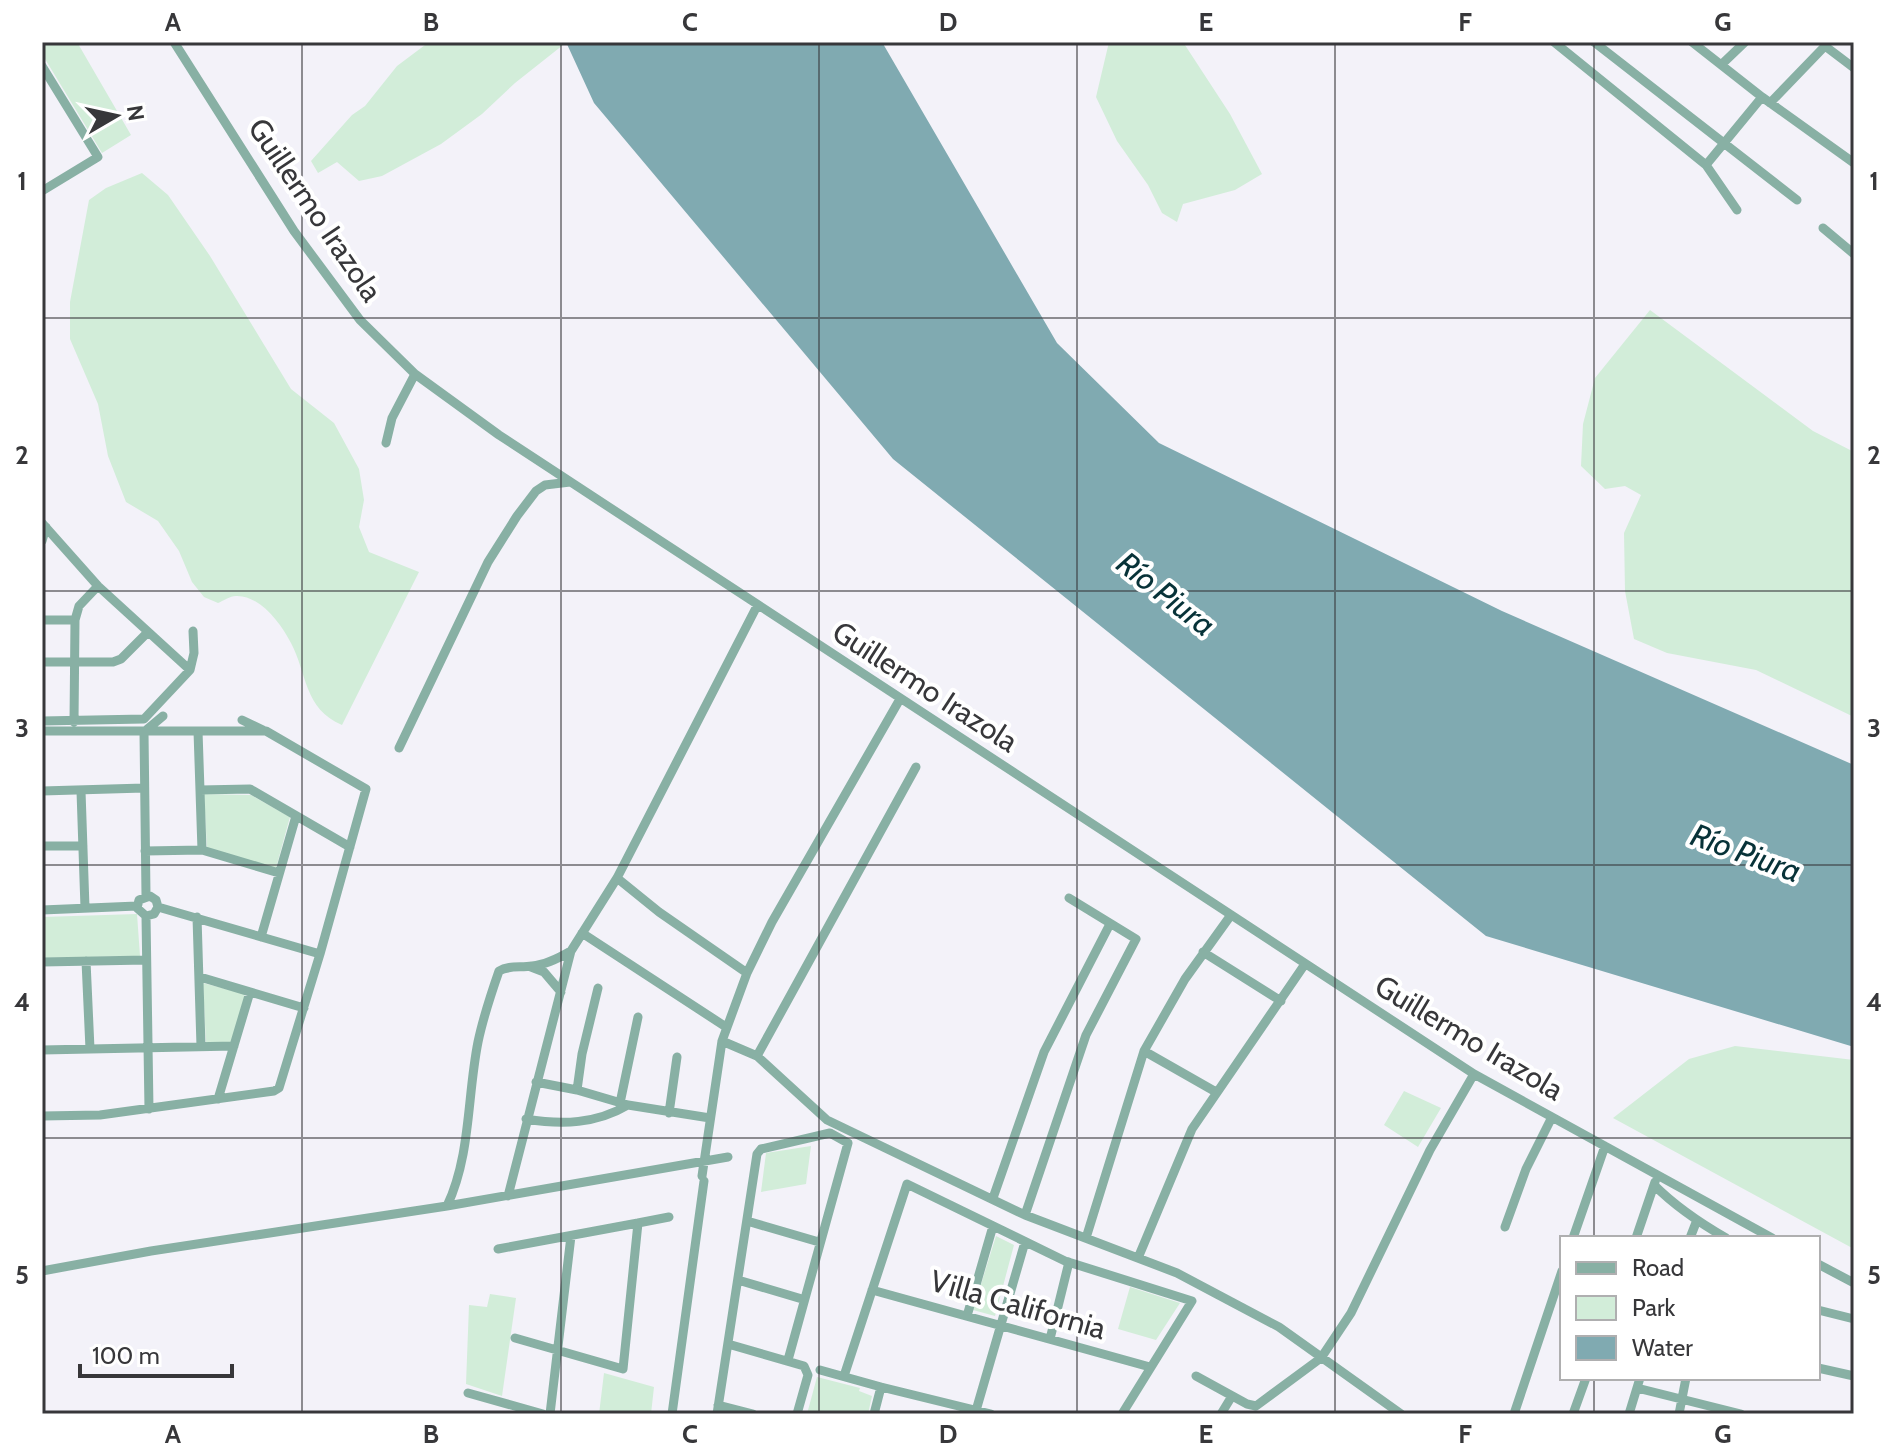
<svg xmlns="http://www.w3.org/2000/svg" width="1896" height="1456" viewBox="0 0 1896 1456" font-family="Cabin,sans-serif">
	<rect width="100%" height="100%" fill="#f3f2f9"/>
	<!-- green -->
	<path fill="#d2edd9" d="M42,42H77L131,135L102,153L42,54Z
		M429,42H562L563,45L515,83L482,114L441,144L382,176L359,181L337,162L318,173L311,161L352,115L365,106L397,66Z
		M1109,42H1183L1230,114L1262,174L1235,190L1183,204L1177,222L1162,213L1148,185L1117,141L1096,97Z
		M142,173L168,195L210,256L291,389L334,423L359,469L364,500L359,527L369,552L419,572L342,725C304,709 307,673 291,643C281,624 260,595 236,596C230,596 223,601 218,603L204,597L192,582L179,551L158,521L126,502L108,456L98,404L70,339V302L89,200L106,188Z
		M1650,310L1813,431L1854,452V717L1756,670L1667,653L1634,639L1625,591L1624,533L1641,495L1625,486L1605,489L1581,466L1583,424L1595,378Z
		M204,794L251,795L290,817L276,868L207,849Z
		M137,914L140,956L42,958V917Z
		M203,983L245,994L232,1043L206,1044Z
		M1735,1046L1854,1060V1249L1613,1118L1689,1059Z
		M1404,1091L1441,1108L1418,1147L1384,1125Z
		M811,1146L806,1184L761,1192L766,1153Z
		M996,1236L1014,1245L995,1316L973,1310Z
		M1130,1287L1180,1303L1156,1340L1118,1329Z
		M490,1294L516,1298L502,1396L466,1384L469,1305L487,1307Z
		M604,1373L654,1387L651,1414H599Z
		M817,1377L860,1388L859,1391L872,1396L868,1414H807Z"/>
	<!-- water -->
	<path fill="#80aab1" d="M566,42H882L1057,343L1159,443L1502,611L1854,765V1047L1486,936L893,459L594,103Z"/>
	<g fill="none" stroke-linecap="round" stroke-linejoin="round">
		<!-- minor -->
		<path stroke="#88b0a4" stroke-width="9" d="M174,42L294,231L360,320L415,374L499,435L1474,1074L1772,1238
			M1554,42L1706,165L1737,210
			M1594,42L1797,200
			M1692,42L1762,97L1854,163
			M1721,65L1745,42
			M42,66L98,157L42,191
			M1770,103L1825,46L1854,68
			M1706,165L1762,97
			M1823,228L1854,254
			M386,443L392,418L415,374
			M42,523L98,586L190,670
			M42,541L46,527
			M42,620H75L79,606L98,586
			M42,662H113L121,659L147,633
			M900,699L772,922L747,973L722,1041L757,1056L916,767
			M242,720L263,730
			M42,721L144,719L190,670L194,653L193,631
			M74,722L75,620
			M42,731H266L366,789L320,954L279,1088L274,1091L100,1115L42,1116
			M198,731L202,850
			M399,748L488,562L517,516L536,491L545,485L570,482
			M200,790L250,789L350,847
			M42,791L144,788
			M81,791L85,908
			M42,846H83
			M145,851L202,850L279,873
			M617,878L659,912L747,973
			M146,895L144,732L163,716
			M158,907L320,954
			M42,910L137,906
			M146,916L154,914L158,907L156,900L150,896L139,900L137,908L146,916L149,1109
			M197,917L201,1046
			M582,933L726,1027
			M261,937L296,816
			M1203,952L1281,1001
			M86,961L90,1049
			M42,962L146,960
			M531,967L544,972L561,992
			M200,977L304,1008
			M42,1050L234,1046
			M1144,1051L1216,1092
			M757,1056L827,1120L1025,1215L1177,1273L1279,1327L1401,1414
			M536,1082L577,1090L628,1105L710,1118
			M577,1090L582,1054L598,988
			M218,1099L250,992
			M620,1103L638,1017
			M669,1113L677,1057
			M526,1119C562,1125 596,1124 628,1105
			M702,1176L722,1041
			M1654,1185C1676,1207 1700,1223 1726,1238
			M508,1196L571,951L617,878L757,606
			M993,1198L1044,1052L1110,924
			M447,1206C471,1155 467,1097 478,1042C483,1018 491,994 499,971C509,965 521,968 532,966C546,965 559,958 571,951
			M1025,1215L1086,1035L1136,939L1069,898
			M747,1221L819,1242
			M638,1223L669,1217
			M1505,1227L1526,1169L1552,1117
			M1086,1238L1144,1051L1185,979L1231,915
			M1573,1238L1605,1146
			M1636,1238L1655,1182
			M1690,1238L1697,1220
			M498,1249L638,1223L623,1369L515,1338
			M1138,1258L1192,1129L1305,964
			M1818,1264L1854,1283
			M42,1271L151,1251L447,1206L728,1157
			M738,1280L802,1299
			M872,1290L1150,1367
			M1818,1310L1854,1319
			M967,1316L993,1226
			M1050,1339L1069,1262
			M728,1344L804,1366L808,1375L797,1414
			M1818,1368L1854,1376
			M820,1370L881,1387L874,1414
			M844,1376L907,1184L1065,1261L1192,1301L1122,1414
			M1196,1376L1247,1404L1256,1406L1321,1358L1351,1313L1430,1150L1474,1074
			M881,1387L991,1414
			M1637,1388L1741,1414
			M468,1393L543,1414
			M718,1405L753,1414
			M550,1414L571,1236
			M672,1414L704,1181
			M717,1414L757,1154L761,1149L830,1133L848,1143L788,1360
			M975,1414L1025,1242
			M1221,1414L1232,1396
			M1514,1414L1562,1271
			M1573,1414L1586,1378
			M1629,1414L1640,1378
			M1679,1414L1686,1378"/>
	</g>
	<!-- grid -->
	<path fill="none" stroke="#37373a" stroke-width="2" stroke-opacity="0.55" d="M302,42V1414M561,42V1414M819,42V1414M1077,42V1414M1335,42V1414M1594,42V1238M42,318H1854M42,591H1854M42,865H1854M42,1138H1854M1594,1378V1414"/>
	<g text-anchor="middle" stroke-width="8" stroke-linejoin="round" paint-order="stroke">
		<!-- street labels -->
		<g font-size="30" fill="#37373a" stroke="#fff">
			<text transform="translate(315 210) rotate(56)" y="10">Guillermo Irazola</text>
			<text transform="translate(925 687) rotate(33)" y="10">Guillermo Irazola</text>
			<text transform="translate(1469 1038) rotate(31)" y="10">Guillermo Irazola</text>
			<text transform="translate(1018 1305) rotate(16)" y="10">Villa California</text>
		</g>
		<!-- water labels -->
		<g font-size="32" font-style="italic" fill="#073238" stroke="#fff">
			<text transform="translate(1166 594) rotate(38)" y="11">Río Piura</text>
			<text transform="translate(1746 853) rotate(20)" y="11">Río Piura</text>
		</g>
	</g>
	<!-- border -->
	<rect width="1896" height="1456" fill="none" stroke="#ffffff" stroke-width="88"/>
	<!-- legend -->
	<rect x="1560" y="1236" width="260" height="144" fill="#ffffff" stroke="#afafb0" stroke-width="2"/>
	<rect x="1576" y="1262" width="40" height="12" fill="#88b0a4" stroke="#afafb0" stroke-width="2"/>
	<text x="1632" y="1276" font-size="24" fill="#37373a">Road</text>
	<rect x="1576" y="1296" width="40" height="24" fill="#d2edd9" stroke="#afafb0" stroke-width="2"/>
	<text x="1632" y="1316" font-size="24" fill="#37373a">Park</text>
	<rect x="1576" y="1336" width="40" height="24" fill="#80aab1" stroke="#afafb0" stroke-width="2"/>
	<text x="1632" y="1356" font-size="24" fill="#37373a">Water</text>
	<!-- north arrow -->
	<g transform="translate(116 116) rotate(81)" stroke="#ffffff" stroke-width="6" paint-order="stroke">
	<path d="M0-6L14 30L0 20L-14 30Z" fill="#37373a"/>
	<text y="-12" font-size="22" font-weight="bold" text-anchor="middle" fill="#37373a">N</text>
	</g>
	<!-- scale -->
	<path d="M80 1364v12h152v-12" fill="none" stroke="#37373a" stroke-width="4"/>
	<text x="92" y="1364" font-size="24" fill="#37373a" stroke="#ffffff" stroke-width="6" paint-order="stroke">100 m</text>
	<rect x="44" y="44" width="1808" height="1368" fill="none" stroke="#37373a" stroke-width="3"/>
	<g font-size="26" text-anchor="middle" font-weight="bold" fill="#37373a">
		<text x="173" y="31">A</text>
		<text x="431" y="31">B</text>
		<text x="690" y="31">C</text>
		<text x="948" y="31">D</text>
		<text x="1206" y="31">E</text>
		<text x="1465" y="31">F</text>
		<text x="1723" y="31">G</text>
		<text x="22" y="190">1</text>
		<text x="1874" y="190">1</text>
		<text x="22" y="464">2</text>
		<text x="1874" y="464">2</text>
		<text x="22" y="737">3</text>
		<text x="1874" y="737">3</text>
		<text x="22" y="1011">4</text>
		<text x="1874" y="1011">4</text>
		<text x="22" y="1284">5</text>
		<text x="1874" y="1284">5</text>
		<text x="173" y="1443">A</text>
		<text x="431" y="1443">B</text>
		<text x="690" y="1443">C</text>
		<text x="948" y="1443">D</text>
		<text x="1206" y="1443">E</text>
		<text x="1465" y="1443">F</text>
		<text x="1723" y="1443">G</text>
	</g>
</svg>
